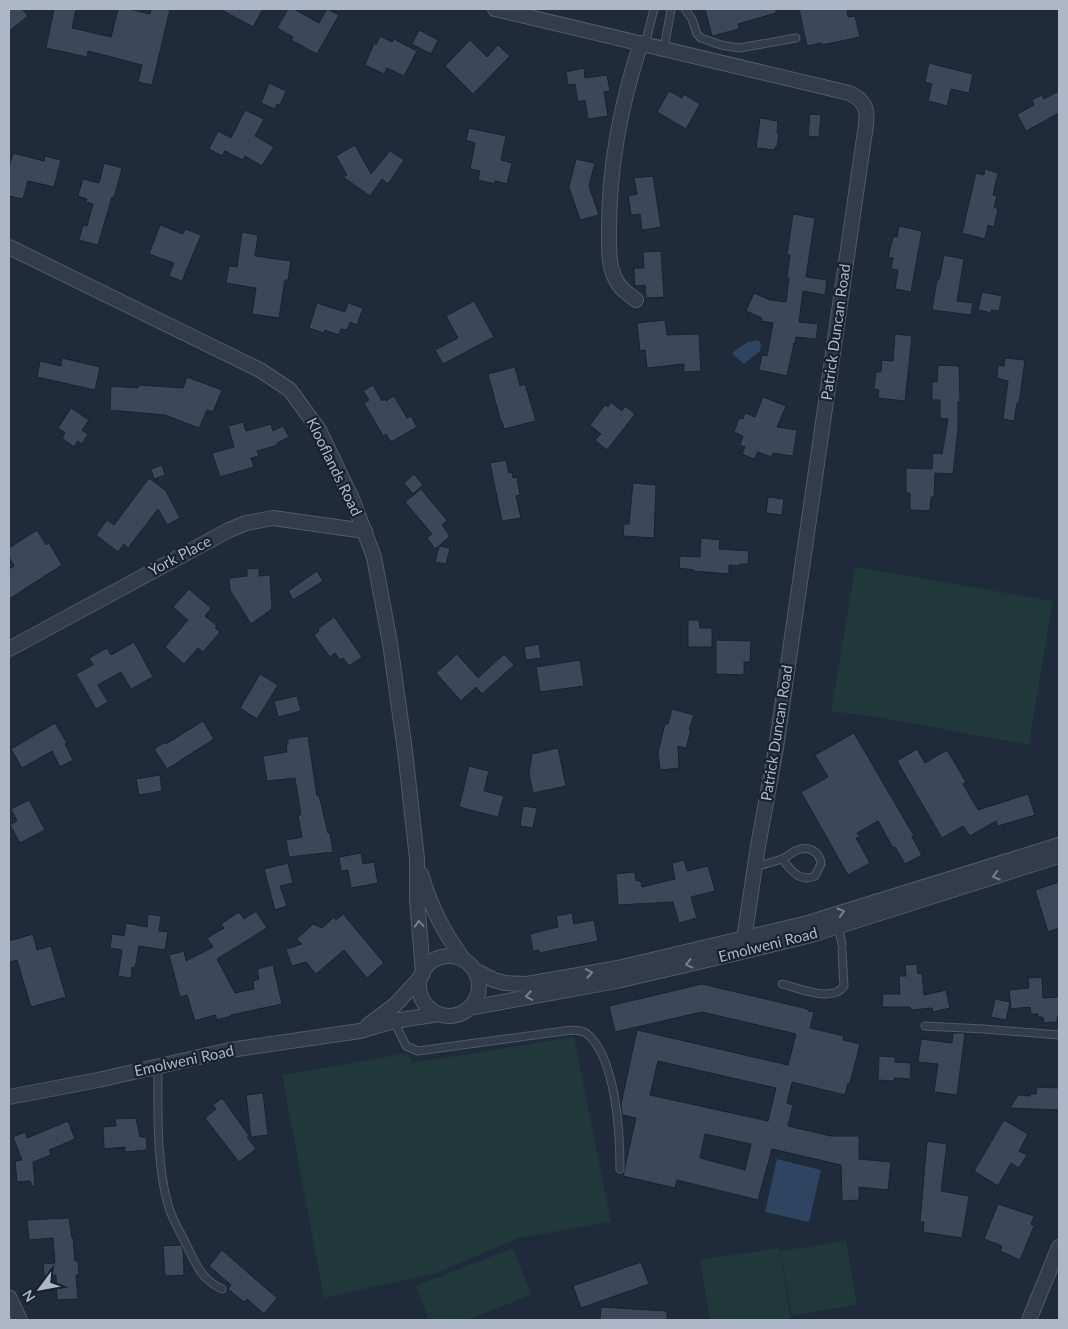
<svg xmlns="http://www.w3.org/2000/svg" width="1068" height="1329" viewBox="0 0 1068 1329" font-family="Lato,sans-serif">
	<rect width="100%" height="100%" fill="#1f2a3a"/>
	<!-- green -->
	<path fill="#21383b" d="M855,567L1053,601L1029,745L883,718L831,711Z
		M574,1037L611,1222L519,1238L436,1273L324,1298L282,1075L408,1053L411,1063Z
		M846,1240L857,1305L825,1310L824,1306V1310L792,1316L780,1251L813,1246L814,1251V1246Z
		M513,1248L531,1295L467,1320H429L416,1286Z
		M779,1248L791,1318L779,1320H710L700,1260Z"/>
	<!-- water -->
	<path fill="#2f4461" d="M758,340L761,344L760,351L744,364L733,355V352L748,342Z
		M777,1159L821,1170L809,1222L765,1212Z"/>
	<!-- building -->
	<path fill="#3a485a" stroke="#1a2330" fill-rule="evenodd" d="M9,9H22L28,16L9,31Z
		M54,9H76L72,28L111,37L118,9H129L150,14L151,9H170L152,85L138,82L142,65L88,51L87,57L46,48Z
		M220,9H263L253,27Z
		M288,9H294L319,23L327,9L339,15L317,54L291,40L293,37L277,28Z
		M705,9H776V13L738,24L739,29L712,36Z
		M799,9H847L848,17L855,16L860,37L822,45L821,43L807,46Z
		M419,30L438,40L431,54L412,44Z
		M380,36L392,42L394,39L417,51L404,76L387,68L384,74L365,65L374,43L376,45Z
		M470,40L487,57L498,45L510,56L473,94L445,66Z
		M929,63L973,74L969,93L951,89L947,106L928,101L932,84L925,82Z
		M584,68L585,78L607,75L610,91L604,92L608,116L588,119L585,100L578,102L575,84L568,85L566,72Z
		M269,83L286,91L280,105L277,104L275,109L261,103Z
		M669,91L682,98L684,94L700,104L686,129L657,112Z
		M1059,91V113L1026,131L1017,114L1034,105L1032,100L1042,95L1044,99Z
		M245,110L264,119L255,136L274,147L262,166L245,156L243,160L225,151L222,156L209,149L218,131L231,138Z
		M810,114L821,115L819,137L808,136Z
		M760,118L778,121L777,133H779L777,147H775V150L756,148Z
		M469,128L506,136L501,160L512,163L507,184L495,181V184L478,180L480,171L470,169L475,143L466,140Z
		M355,145L371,174L390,151L404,160L388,184L382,179L370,196L343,177L347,175L336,156Z
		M13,153L44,161L45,156L61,160L54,187L28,181L23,199L9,196V167Z
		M576,159L595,163L589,186L599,215L580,220L569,187Z
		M104,163L122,168L114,198L112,197L98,245L79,240L83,225L87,226L93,204L86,202L87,199L78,196L83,179L99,183Z
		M985,169L998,173L993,195L997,196L994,207L998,209L994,227L988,225L985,239L962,233L976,173L984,175Z
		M653,176L661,227L642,230L640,214L631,215L628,196L637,194L634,178Z
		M793,214L815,218L806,277L827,280L825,295L803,291L799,322L818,324L816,339L796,337L795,343H794L787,376L759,370L762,355L767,356L773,323L761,321L762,318L746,311L754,293L770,300L786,302L789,278L787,277L790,255H787Z
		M160,225L183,234L185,229L201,235L182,281L169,276L174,263L149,254Z
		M899,226L922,231L911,292L895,289L898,270L891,269L893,258L888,257L893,237H897Z
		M242,232L258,235L255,256L291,261L288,280H285L279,318L252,314L256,288L226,283L229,266L237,267Z
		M661,251L664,297L646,298L645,285L635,286L634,268H644L643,252Z
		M944,255L964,259L957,301L973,303L971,315L932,310L937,280H939Z
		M982,292L1002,296L999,311L992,310L991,313L978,310Z
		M474,301L494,337L443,364L435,350L458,338L446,316Z
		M317,303L345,312L348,303L363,308L357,325L350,322L347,330L341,329L339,335L325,330L324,333L309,328Z
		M665,320L667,335L699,334L701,371L684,372V364L647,368L645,350L640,351L637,323Z
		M895,334L912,336L905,401L878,398L879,390L874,389L876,372H881L882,360L893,361Z
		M62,358L100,367L95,390L37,377L40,361L61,366Z
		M1005,358L1025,360L1019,403H1017L1014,421L1003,419L1008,381L997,378L998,365L1004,366Z
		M938,365L959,366L960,402H958V429L953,474L935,473L934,497H931L930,511L910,510V493H906V468L932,469L933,453L942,454L948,419L940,418V400H932V382H937Z
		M515,367L520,386L525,384L536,421L504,429L502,422H501L488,374Z
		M187,377L222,390L213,412L207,410L199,428L165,415L110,410L111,386L138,388L139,385L183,388Z
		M373,385L382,401L385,399L386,401L394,396L407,418L411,416L417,427L391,442L386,434L383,436L364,403L369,400L363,391Z
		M763,397L786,406L777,427L797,430L793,456L773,453L771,457L758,452L754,459L742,454L745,447L740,445L743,436L734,432L739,418L743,419L745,413L755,417Z
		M611,402L622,411L625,406L635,414L607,450L595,440L601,434L590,425L605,405L608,407Z
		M71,408L89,420L82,430L88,434L82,444L78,441L74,447L62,438L65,433L58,428Z
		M243,422L246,431L271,424L273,431L283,426L289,437L277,443L278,445L257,451L259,456L251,458L254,467L220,477L212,453L234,447L228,426Z
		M506,460L509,473L512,472L513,478L517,477L520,495L516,496L521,518L502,521L490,463Z
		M162,465L165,475L154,479L151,469Z
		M414,474L423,485L413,494L404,483Z
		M149,478L166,491L180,518L167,525L158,509L128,548L124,544L118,552L96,535L107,520L114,525Z
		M633,483L656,485L654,538L623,536L624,524H629Z
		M421,489L447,520L442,525L450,536L439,546L450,548L446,564L435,562L439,546L435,549L427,538L432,534L405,502Z
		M768,497L784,499L782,515L766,513Z
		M37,530L46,545L49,543L62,565L9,599V569L14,566L9,557V548Z
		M701,538L720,540L719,549L749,551L748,564H740L739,566L729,565V574L693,571L694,570L679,568L680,556L700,557Z
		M259,568V576L270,575L272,609L251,624L230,590L229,578L247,576V569Z
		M317,571L323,581L293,600L288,591Z
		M189,589L211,608L205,616L217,626L215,628L220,632L203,652L198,648L184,664L165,647L188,620L173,607Z
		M334,617L362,657L349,666L343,658L340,660L335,653L330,657L314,635L319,631L318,629Z
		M688,620H699L700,628H712V647H688Z
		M716,640L751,641L750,662H744V675L716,674Z
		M134,642L153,677L131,689L121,672L98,685L108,702L96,709L76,674L93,665L89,658L107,648L111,655Z
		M539,644L541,658L526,660L524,647Z
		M457,654L478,678L504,654L514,665L482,694L476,687L461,701L436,673Z
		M580,660L584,686L540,692L536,667Z
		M260,674L278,685L257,719L240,708Z
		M297,696L301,711L278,717L274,701Z
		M672,709L694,715L689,730H691L686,748L678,746L679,768L660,770L658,752L665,724H668Z
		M203,721L214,739L167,769L154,749L165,742L166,744Z
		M55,723L67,743L65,744L73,760L60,767L52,751L22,768L11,749Z
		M854,733L914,836L912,837L922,855L905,864L895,847L893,848L878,821L857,833L860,837L856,838L870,863L848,875L801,792L828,777L815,755Z
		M308,736L317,796L319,795L328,833H330L333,852L289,857L286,840L302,837L298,815H301L295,778L267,781L263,756L287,752L286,744H288V739Z
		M558,748L566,786L533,793L529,774L532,754Z
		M917,749L925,763L947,750L966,782L963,784L978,810L1028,794L1035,815L998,826L996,821L970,836L963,826L942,838L897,761Z
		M469,766L489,771L484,791L504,796L498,817L459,807Z
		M160,775L162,791L139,795L136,779Z
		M29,800L45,830L20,843L10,825L17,821L11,809Z
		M523,806L537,808L533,828L520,826Z
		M361,853L363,864L374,862L378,883L351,888L348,870L341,871L339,857Z
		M684,860L687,871L708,866L715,891L691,897L697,918L679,923L673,902L618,905L616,874L635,872L636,881H641L642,887L675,879L672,863Z
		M288,863L293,883L280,886L287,906L275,910L264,869Z
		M1059,882V928L1048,932L1035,890Z
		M256,911L267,928L217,959L235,993L254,989L253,981L259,979L257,969L273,965L282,1004L231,1015V1016L217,1020L215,1015L195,1021L187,995L180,997L169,955L184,951L186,961L213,947L207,938L224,928L221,924L239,912L244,919Z
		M572,913L574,924L594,920L598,941L539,953V950L533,951L530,934L558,927L556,916Z
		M148,914L161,916L159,931L168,932L165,950L139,946L135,968L132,967L131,978L118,976L122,950L110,948L112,934L124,936L126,923L147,927Z
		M343,914L384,963L367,978L344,950L316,974L306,962L292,966L286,949L302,944L297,939L313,924L322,928L334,917L336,920Z
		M33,934L37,950L51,946L66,997L31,1007L17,960L9,962V941Z
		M917,964L918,974L922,973L924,995L946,990L950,1008L933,1012L932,1008L911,1010L910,1007H882L883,994H900L899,976H906L905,965Z
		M1042,977L1043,998L1059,997V1017H1057V1022L1044,1023L1043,1017H1038V1014H1031L1030,1007L1011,1009L1009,990L1029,988L1028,978Z
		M702,984L808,1009V1011L814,1012L810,1028L844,1036L843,1040L860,1044L850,1083H848L845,1095L792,1082L787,1103L793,1105L788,1126L831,1136H859V1159L891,1162L888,1190L859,1187V1200L842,1201L841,1165L772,1149L758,1200L677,1180L675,1188L623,1176L636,1118L622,1115L621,1104L637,1030L788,1065L796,1034L702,1012L615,1032L609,1006ZM658,1061L776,1088L768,1121L650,1095ZM705,1134L751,1144L745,1170L700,1158Z
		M995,999L1010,1002L1006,1020L991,1017Z
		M953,1033H965L957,1095L934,1092L938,1064L918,1062L921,1039L952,1043Z
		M879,1056L895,1057V1062L911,1063L910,1079L894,1078V1081L878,1080Z
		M1037,1087L1059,1088V1110L1010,1108L1018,1095L1030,1096V1094H1036Z
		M263,1093L268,1135L251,1137L246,1095Z
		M222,1098L250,1137H247L256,1149L239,1162L205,1118L216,1109L213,1105Z
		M136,1118L140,1137H146L147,1150L125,1152V1147L104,1149L103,1127L116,1126L115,1119Z
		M1004,1120L1028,1134L1019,1151L1027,1155L1019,1168L1011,1163L998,1186L974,1171Z
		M68,1121L75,1139L49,1150L51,1155L33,1162L35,1186L33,1187L30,1181L17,1182L15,1161L22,1160L13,1137L25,1132L27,1138Z
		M927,1141L947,1144L941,1191L969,1196L962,1238L923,1232L924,1222H920Z
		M998,1204L1034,1216L1031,1224L1034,1226L1020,1260L1000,1251L1002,1246L984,1239Z
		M69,1218L72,1238L73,1237L75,1261H78L79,1274L76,1275L78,1299L57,1300L56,1275L44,1276L43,1264L55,1263L53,1238L29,1240L27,1220Z
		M181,1245L183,1250L184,1275L165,1276L163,1246Z
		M222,1250L277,1298L264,1314L247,1299L244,1302L228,1289L231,1285L209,1266Z
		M641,1262L649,1284L581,1308L573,1286Z
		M601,1307L667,1311V1320H600Z"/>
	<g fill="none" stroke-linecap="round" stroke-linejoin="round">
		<defs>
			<path id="lane" d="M685,9L692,19L697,34L701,38L721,45L739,48L796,38
				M645,44L654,9
				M664,48L671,10
				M755,867C764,864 773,862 782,859C787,857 791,853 795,851C808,845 820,851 821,864L815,876C799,883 790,869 782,859
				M838,926L842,944
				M782,984C798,988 833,1003 844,986L842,950
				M394,1021L406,1046L418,1051L564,1031C571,1030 580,1029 586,1033C616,1056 620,1133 620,1169
				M925,1026L984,1029L1059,1035
				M158,1066C158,1110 156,1166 169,1208C173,1221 181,1233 187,1246C197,1266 201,1279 222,1289"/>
			<path id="street" d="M495,9L849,93C874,104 866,122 863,145L776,748L758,846L744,939
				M9,247L260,370L290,390L319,430L353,501L374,557L390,643L405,751L417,859V899L423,973
				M636,300C628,294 619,288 615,278C608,264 609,246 609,230C609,166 621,103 641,43
				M9,649L229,530L246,523L273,518L365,531
				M421,874C432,910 442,929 463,959
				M419 986a30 30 0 1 1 60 0a30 30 0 1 1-60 0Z
				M474,970L494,980L505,983L527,984L618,968L808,923L1059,845
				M469,1008L617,981L737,953L811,935L1059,856
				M368,1025L395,1005L421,977
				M9,1097L98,1080L230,1050L360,1031L394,1021L439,1014
				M9,1297L20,1320
				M1029,1320L1059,1247"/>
		</defs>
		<!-- lane casing -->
		<use href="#lane" stroke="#505a68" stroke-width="9"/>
		<!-- street casing -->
		<use href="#street" stroke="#505a68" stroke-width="16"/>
		<!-- lane -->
		<use href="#lane" stroke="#333c4a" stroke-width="7"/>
		<!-- street -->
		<use href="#street" stroke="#333c4a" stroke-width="14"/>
	</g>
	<!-- one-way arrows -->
	<defs><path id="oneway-chevron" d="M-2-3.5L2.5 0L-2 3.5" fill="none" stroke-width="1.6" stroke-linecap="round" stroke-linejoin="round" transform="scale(1.25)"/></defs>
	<g stroke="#76808f">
		<use href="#oneway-chevron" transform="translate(996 876) rotate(163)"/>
		<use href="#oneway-chevron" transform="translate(841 912) rotate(-17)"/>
		<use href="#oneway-chevron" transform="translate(419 924) rotate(-94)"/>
		<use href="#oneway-chevron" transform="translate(689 964) rotate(167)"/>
		<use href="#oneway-chevron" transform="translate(589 973) rotate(-10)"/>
		<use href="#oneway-chevron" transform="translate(529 996) rotate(170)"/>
	</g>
	<g text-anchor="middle" stroke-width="4.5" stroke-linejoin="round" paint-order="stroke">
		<!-- street labels -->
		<g font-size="15" fill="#adb7c7" stroke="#18212e">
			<text transform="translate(836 332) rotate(-82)" y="5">Patrick Duncan Road</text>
			<text transform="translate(334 467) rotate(64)" y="5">Klooflands Road</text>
			<text transform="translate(180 556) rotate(-28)" y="5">York Place</text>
			<text transform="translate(777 733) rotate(-81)" y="5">Patrick Duncan Road</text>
			<text transform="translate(768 945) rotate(-14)" y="5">Emolweni Road</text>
			<text transform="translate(184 1061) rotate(-12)" y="5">Emolweni Road</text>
		</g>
	</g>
	<!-- border -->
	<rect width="1068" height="1329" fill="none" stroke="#adb7c7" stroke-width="20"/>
	<!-- north arrow -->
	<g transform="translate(40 1289) rotate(238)" stroke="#18212e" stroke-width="4" paint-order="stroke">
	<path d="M0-4L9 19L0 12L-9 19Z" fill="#adb7c7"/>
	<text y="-8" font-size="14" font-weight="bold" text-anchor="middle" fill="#adb7c7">N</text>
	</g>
</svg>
